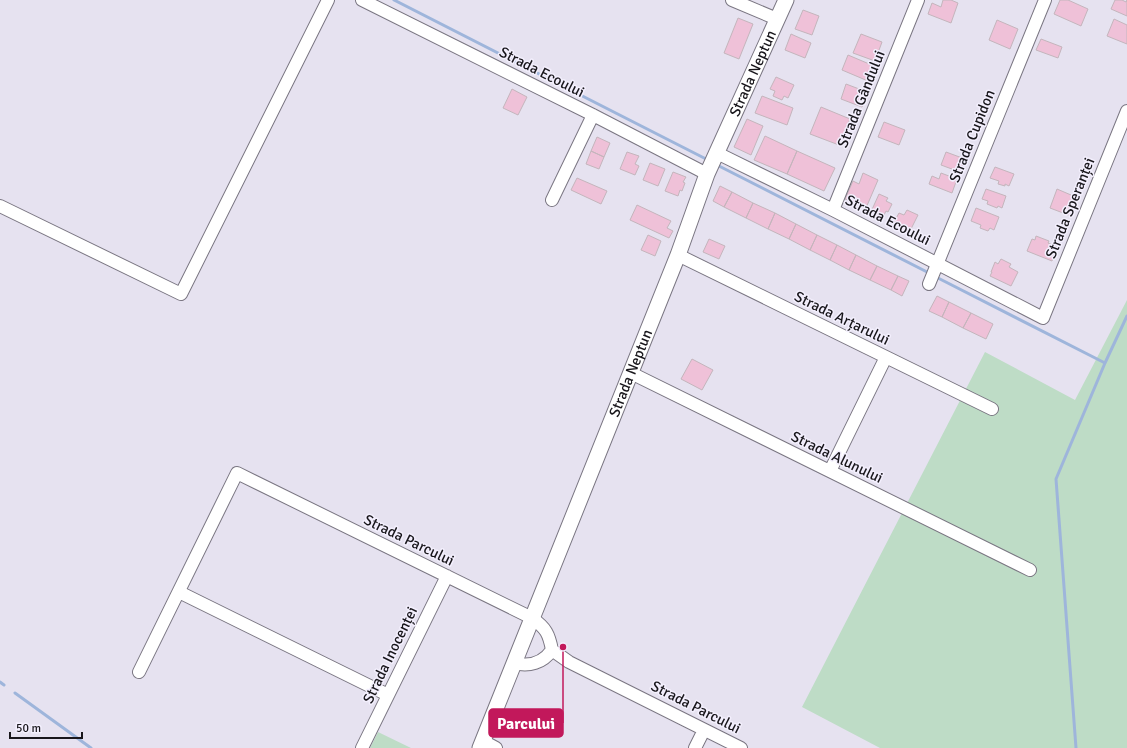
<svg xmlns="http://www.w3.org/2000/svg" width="1127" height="748" viewBox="0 0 1127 748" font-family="Signika,sans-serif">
	<rect width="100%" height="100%" fill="#e6e2f0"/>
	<!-- green -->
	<path fill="#bedcc6" d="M1127,300V748H880L802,707L985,352L1075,400Z
		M378,732L411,748H370Z"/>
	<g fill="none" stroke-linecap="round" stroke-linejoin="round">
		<!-- stream -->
		<path stroke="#9eb5db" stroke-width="3" d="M394,0L708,160
			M717,165L931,274
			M936,277L1105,363
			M0,682L4,685
			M15,693L91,748
			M1076,748L1056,479L1105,363L1127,316"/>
	</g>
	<!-- building -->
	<path fill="#efc1d8" stroke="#c4b5bc" d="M943,0H951L958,3L951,23L928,14L932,3L941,7Z
		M1060,0H1068L1088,9L1081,26L1054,14Z
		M1115,0H1122L1126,2L1127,0V16L1111,9Z
		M803,10L819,16L812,35L795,29Z
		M738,18L753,24L739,59L724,53Z
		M1114,19L1127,25V44L1107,36Z
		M997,20L1018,29L1010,49L989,40Z
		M791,34L811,43L805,58L785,50Z
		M861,34L882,42L875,61L853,53Z
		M1041,39L1062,47L1058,58L1036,50Z
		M848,55L874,66L868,81L842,70Z
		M776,77L794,85L788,98L784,96L782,100L773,96L775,91L770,89Z
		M846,84L867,92L862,107L841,99Z
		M512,89L527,97L518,115L503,108Z
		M762,96L793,108L787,125L755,113Z
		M821,107L850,119L839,145L810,134Z
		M747,119L763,126L751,155L734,147Z
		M884,122L905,130L899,145L878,137Z
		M765,136L797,151L787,174L754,160Z
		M597,137L610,143L604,157L591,151Z
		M591,151L604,157L599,169L586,164Z
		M797,151L835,168L824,191L787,174Z
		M627,152L639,156L635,164L639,166L635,175L620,169Z
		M946,152L965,159L960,172L941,165Z
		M650,163L665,169L658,186L643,180Z
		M995,167L1014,174L1009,186L1005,184V186L998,184L999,181L990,178Z
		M673,172L686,177L683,182L685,183L682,191L680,190L678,196L665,191Z
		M863,173L878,180L866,208L845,199L853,181L859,184Z
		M941,173L957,179L952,193L929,184L932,176L939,179Z
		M577,178L607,191L601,204L571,190Z
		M720,186L732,192L724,207L713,201Z
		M986,189L1006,196L1002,208L998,206L997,208L987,204L988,201L982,199Z
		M1057,189L1078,198L1071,216L1050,208Z
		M732,192L753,203L746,218L724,207Z
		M879,194L888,198L886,201L892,204L888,212L886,211L882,219L870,214Z
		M753,203L775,213L768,229L746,218Z
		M637,205L671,221L667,228L673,231L669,238L630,220Z
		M976,208L999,217L994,230L990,228L988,231L980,228L981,225L971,221Z
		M907,210L918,215L908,235L899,230L901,225L894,222L899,213L904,215Z
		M775,213L796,224L789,239L768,229Z
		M796,224L817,235L810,250L789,239Z
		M648,235L661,241L655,256L641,250Z
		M817,235L837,245L830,260L810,250Z
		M1036,236L1049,241L1048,243L1057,247L1052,261L1027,251L1032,239L1035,240Z
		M709,239L725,246L719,259L703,252Z
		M837,245L856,255L849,270L830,260Z
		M856,255L877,266L870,280L849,270Z
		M1001,259L1011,264L1009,267L1018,272L1011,286L990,276L992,272H991L995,262L998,264Z
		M877,266L898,276L891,290L870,280Z
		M898,276L909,281L902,296L891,290Z
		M937,296L949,302L942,317L929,311Z
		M949,302L971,313L963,328L942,317Z
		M971,313L993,324L986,339L963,328Z
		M692,359L713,370L702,390L681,379Z"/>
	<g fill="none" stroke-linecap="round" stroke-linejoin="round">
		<defs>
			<path id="minor" d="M362,0L593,115L707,174
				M732,0L777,19
				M717,153L833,210L1043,318L1127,111
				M552,200L593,115
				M0,206L181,294L328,0
				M833,210L918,0
				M678,255L992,409
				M929,284L1045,0
				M631,373L1030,570
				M830,471L886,357
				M179,592L388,695
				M552,650L569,662L741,748
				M139,672L237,473L532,618C546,628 549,634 552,650C543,663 529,667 514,663
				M483,741L496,748
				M362,748L447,576
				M695,748L704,730"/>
			<g id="tertiary">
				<path id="s1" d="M480,748L678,255L707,174L786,0"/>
			</g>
		</defs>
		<!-- minor casing -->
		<use href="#minor" stroke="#7a7682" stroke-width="14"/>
		<!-- tertiary casing -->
		<use href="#tertiary" stroke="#7a7682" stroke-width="17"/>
		<!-- minor -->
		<use href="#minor" stroke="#fff" stroke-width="12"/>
		<!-- tertiary -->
		<use href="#tertiary" stroke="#fff" stroke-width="15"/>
	</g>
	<g text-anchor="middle" stroke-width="3" stroke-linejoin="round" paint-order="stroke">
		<!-- street labels -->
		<g font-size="15" fill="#18161b" stroke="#f3effd">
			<text transform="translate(542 72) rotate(27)" y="5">Strada Ecoului</text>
			<text dy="5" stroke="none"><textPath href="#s1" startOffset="728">Strada Neptun</textPath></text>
			<text transform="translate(861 99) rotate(-68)" y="5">Strada Gândului</text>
			<text transform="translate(972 136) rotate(-68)" y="5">Strada Cupidon</text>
			<text transform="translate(1070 208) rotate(-68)" y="5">Strada Speranței</text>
			<text transform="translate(888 220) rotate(27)" y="5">Strada Ecoului</text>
			<text transform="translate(842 318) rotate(26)" y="5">Strada Arțarului</text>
			<text dy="5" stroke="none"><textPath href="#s1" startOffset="404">Strada Neptun</textPath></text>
			<text transform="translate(837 457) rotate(26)" y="5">Strada Alunului</text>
			<text transform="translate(409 540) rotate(26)" y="5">Strada Parcului</text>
			<text transform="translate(390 655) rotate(-64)" y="5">Strada Inocenței</text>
			<text transform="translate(696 707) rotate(27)" y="5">Strada Parcului</text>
		</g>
	</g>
	<!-- callouts -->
	<path fill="none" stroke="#c2185b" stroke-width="1.5" d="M563 647L563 723"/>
	<circle fill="#c2185b" stroke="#f3effd" stroke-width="1.5" cx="563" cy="647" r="4"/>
	<rect fill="#c2185b" stroke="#c2185b" stroke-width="1.5" x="489" y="709" width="74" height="28" rx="4"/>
	<g font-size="16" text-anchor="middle" font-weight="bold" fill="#fff">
		<text x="526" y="729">Parcului</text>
	</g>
	<!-- scale -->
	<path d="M10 732v6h72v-6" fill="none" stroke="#18161b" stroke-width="2"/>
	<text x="16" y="732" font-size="12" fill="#18161b" stroke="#f3effd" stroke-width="3" paint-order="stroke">50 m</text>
</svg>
